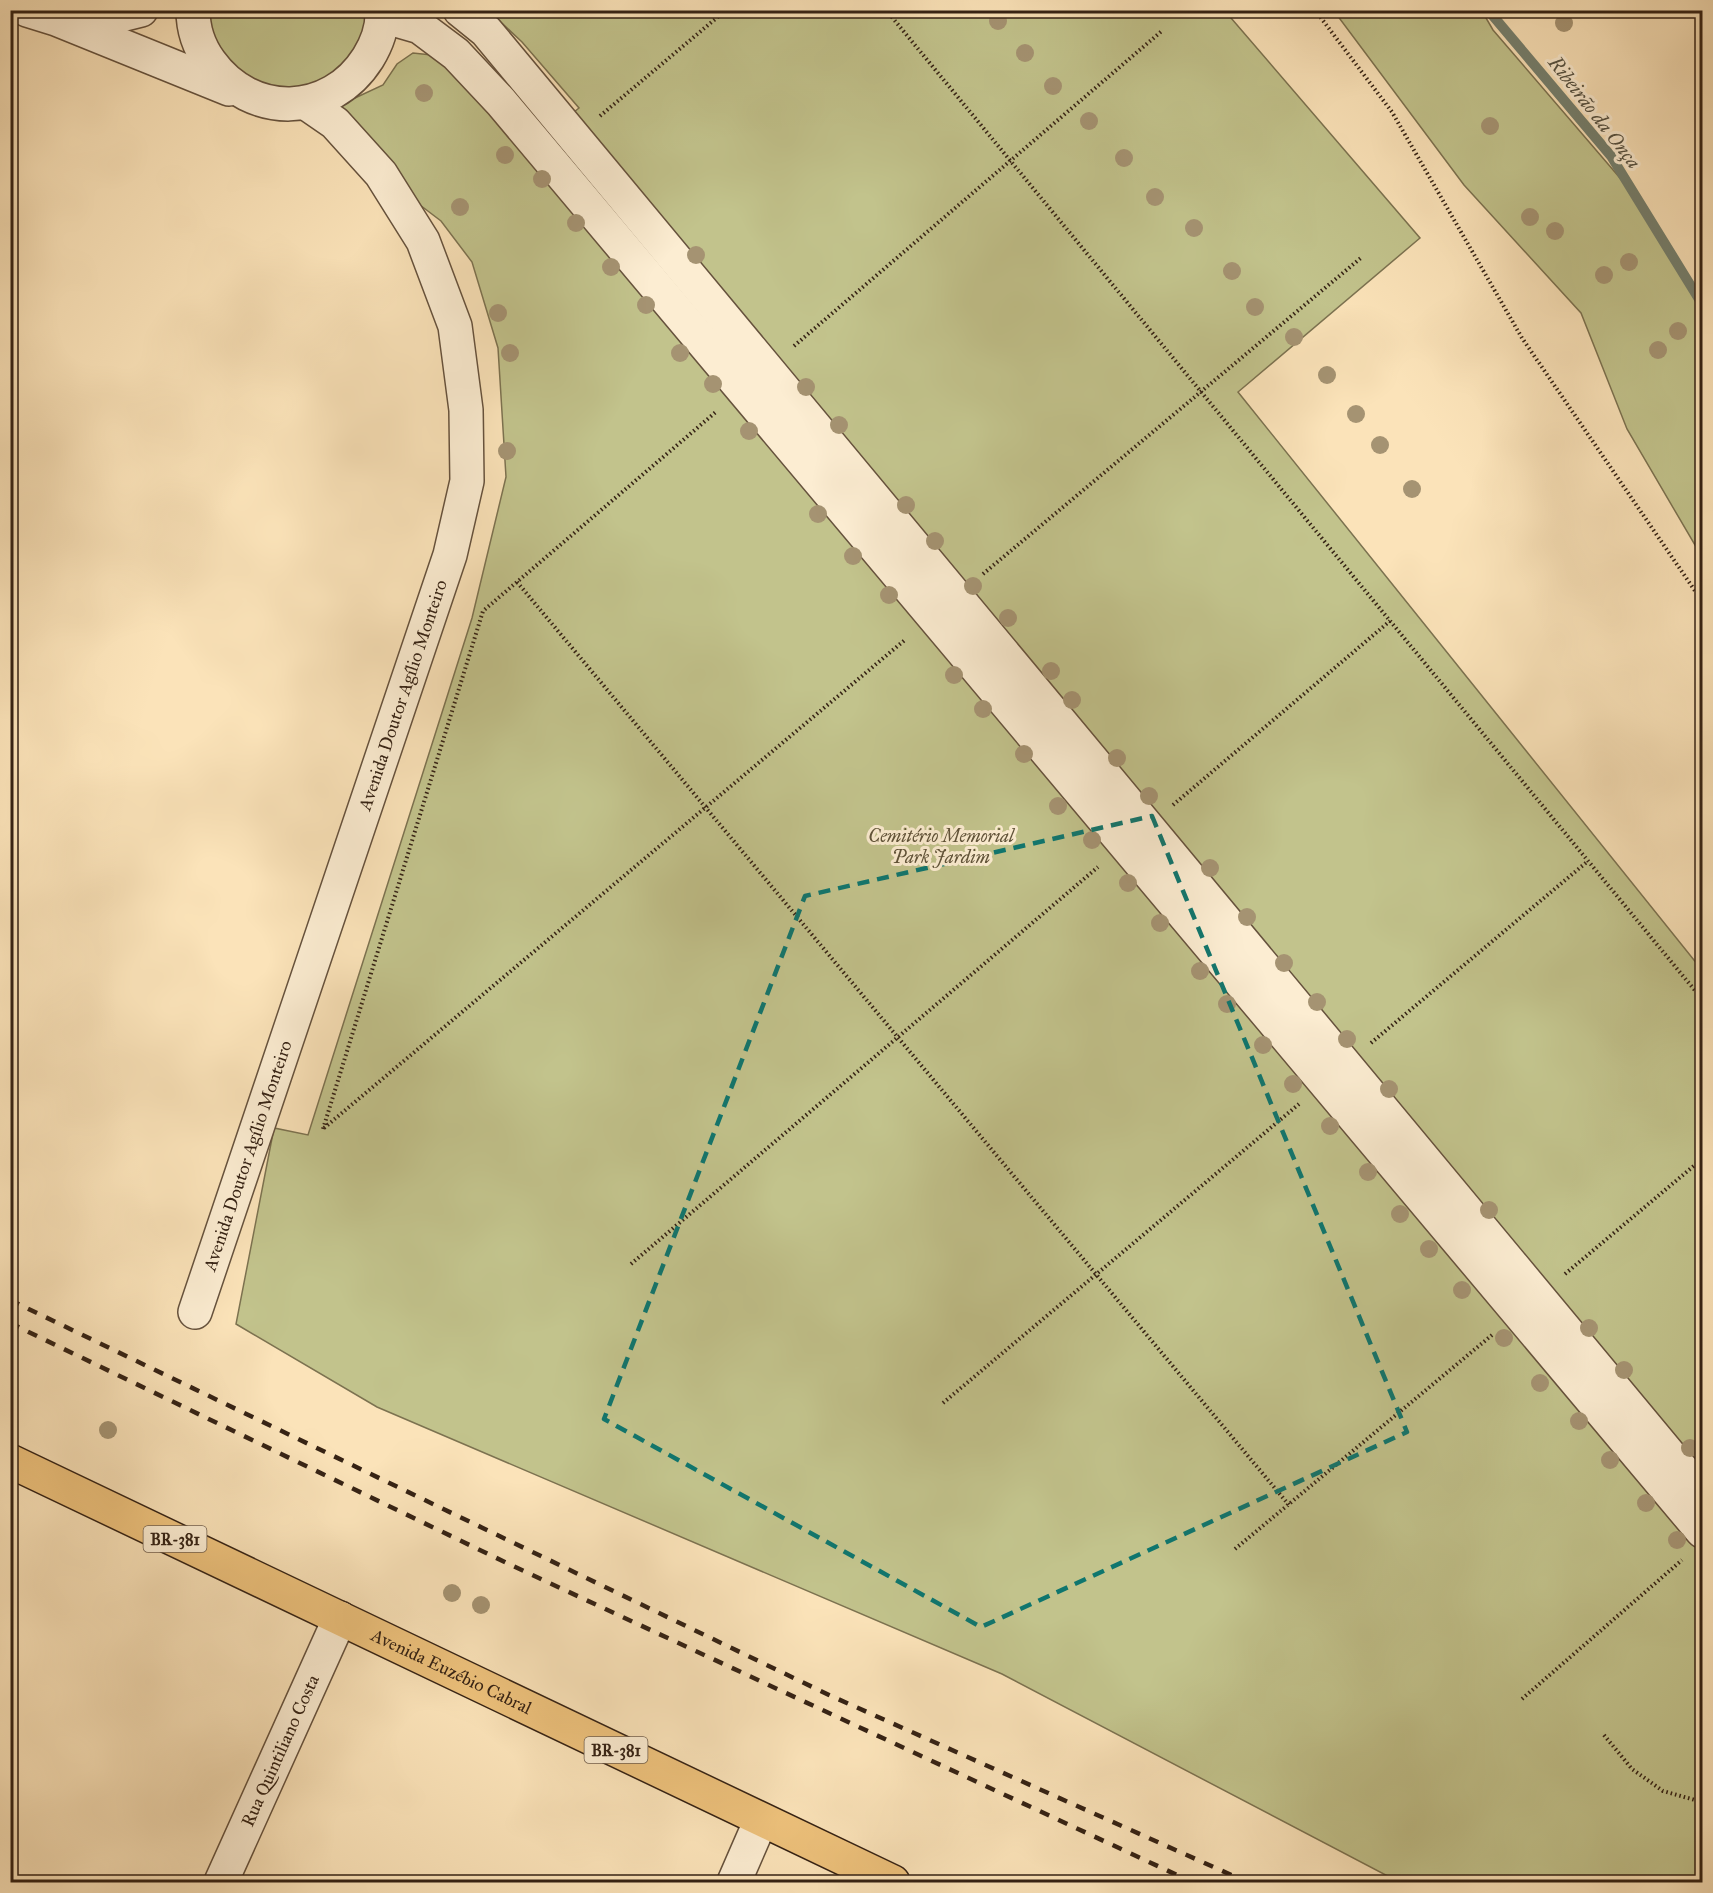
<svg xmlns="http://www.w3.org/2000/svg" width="1713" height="1893" viewBox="0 0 1713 1893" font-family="'IM FELL Great Primer',serif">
	<rect width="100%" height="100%" fill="#fbe3b9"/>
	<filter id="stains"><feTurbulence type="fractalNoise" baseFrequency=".00333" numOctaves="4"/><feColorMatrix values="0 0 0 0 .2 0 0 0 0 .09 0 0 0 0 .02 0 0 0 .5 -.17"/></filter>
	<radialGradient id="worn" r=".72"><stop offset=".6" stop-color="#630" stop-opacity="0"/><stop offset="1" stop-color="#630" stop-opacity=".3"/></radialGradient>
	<!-- green -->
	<path fill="#c2c38c" stroke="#7c7250" stroke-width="1.5" d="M204,11H370L356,59L314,92H261L218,59Z
		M489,11H1225L1420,238L1238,392L1702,970V1882H1399L1002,1674L377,1407L236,1324L274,1128L308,1135L472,618L506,477L498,348L472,262L441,221L416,202L333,105L355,98L383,85L397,64L413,53L441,56L523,153L579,108L522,42Z
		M1334,11H1482L1493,30L1638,199L1702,304V557L1627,429L1581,313L1464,185Z"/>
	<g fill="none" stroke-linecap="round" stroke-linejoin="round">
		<!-- stream -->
		<path stroke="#75806f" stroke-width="10" d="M1488,10L1611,156L1702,304"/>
		<defs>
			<g id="minor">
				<path d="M27,10L56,19L229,89"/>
				<path d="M193,10C193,29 199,47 210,62C251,119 330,118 368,58C376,45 383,27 382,10"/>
				<path d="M460,10L486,31L1677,1464L1702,1492"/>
				<path d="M382,16L420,27L456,54L501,102L1702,1531"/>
				<path d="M64,19L121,15L141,10"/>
				<path id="s1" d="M195,1312L450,555L467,481L466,410L455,326L423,241L381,174L335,123L306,103"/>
				<path id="s2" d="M221,1882L340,1618"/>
				<path d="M734,1882L761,1820"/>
			</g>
			<g id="major">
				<path id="s3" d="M10,1461L893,1882"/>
			</g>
		</defs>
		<!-- minor casing -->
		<use href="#minor" stroke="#66523d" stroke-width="36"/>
		<!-- major casing -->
		<use href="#major" stroke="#352214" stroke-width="36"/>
		<!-- path -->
		<path stroke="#352214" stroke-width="4" stroke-dasharray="1.5 3" stroke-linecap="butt" d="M886,10L1702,999
			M1315,10L1392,112L1522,338L1702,601
			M600,116L726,10
			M794,346L1163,30
			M983,574L1362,257
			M517,582L1289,1505
			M1173,805L1390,621
			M1371,1043L1588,861
			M324,1128L906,639
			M323,1129L483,611L717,411
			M631,1264L1098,867
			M1565,1274L1702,1159
			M943,1403L1299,1104
			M1235,1549L1492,1335
			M1522,1699L1682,1560
			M1604,1735L1632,1769L1663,1791L1702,1802"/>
		<!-- minor -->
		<use href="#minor" stroke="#fcedd2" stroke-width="33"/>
		<!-- major -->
		<use href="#major" stroke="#eec27c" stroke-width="33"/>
		<!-- rail -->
		<path stroke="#352214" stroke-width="4.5" stroke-dasharray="10 10" stroke-linecap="butt" d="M10,1300L829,1695L1247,1882
			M10,1323L513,1566L1192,1882"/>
	</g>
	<!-- trees -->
	<g fill="#a59372">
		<circle cx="998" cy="21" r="9"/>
		<circle cx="1564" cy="23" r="9"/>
		<circle cx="1025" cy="53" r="9"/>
		<circle cx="1053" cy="86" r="9"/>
		<circle cx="424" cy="93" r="9"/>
		<circle cx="1089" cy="121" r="9"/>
		<circle cx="1490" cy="126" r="9"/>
		<circle cx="505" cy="155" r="9"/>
		<circle cx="1124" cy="158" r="9"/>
		<circle cx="542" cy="179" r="9"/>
		<circle cx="1155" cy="197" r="9"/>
		<circle cx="460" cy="207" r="9"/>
		<circle cx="1530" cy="217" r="9"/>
		<circle cx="576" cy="223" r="9"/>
		<circle cx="1194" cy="228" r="9"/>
		<circle cx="1555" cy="231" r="9"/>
		<circle cx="696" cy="255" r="9"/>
		<circle cx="1629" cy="262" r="9"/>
		<circle cx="611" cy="267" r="9"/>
		<circle cx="1232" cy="271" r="9"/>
		<circle cx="1604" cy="275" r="9"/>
		<circle cx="646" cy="305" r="9"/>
		<circle cx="1255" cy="307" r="9"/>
		<circle cx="498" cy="313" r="9"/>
		<circle cx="1678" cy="331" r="9"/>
		<circle cx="1294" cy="337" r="9"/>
		<circle cx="1658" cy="350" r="9"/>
		<circle cx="510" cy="353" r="9"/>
		<circle cx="680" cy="353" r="9"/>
		<circle cx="1327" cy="375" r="9"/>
		<circle cx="713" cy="384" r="9"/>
		<circle cx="806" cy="387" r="9"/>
		<circle cx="1356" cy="414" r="9"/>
		<circle cx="839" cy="425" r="9"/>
		<circle cx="749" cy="431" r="9"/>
		<circle cx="1380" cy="445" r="9"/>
		<circle cx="507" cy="451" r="9"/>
		<circle cx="1412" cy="489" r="9"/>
		<circle cx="906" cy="505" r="9"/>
		<circle cx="818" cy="514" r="9"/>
		<circle cx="935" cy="541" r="9"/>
		<circle cx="853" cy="556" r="9"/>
		<circle cx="973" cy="586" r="9"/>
		<circle cx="889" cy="595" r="9"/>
		<circle cx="1008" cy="618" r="9"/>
		<circle cx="1051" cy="671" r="9"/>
		<circle cx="954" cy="675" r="9"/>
		<circle cx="1072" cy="700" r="9"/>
		<circle cx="983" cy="709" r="9"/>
		<circle cx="1024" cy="754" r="9"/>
		<circle cx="1117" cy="758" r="9"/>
		<circle cx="1149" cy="796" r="9"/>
		<circle cx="1058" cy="806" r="9"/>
		<circle cx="1092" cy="840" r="9"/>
		<circle cx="1210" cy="868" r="9"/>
		<circle cx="1128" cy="883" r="9"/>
		<circle cx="1247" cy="917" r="9"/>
		<circle cx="1160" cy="923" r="9"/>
		<circle cx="1284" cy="963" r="9"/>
		<circle cx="1200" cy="971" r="9"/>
		<circle cx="1317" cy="1002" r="9"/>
		<circle cx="1227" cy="1004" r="9"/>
		<circle cx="1347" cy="1039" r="9"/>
		<circle cx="1263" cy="1045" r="9"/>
		<circle cx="1293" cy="1084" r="9"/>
		<circle cx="1389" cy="1089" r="9"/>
		<circle cx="1330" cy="1126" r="9"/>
		<circle cx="1368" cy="1172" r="9"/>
		<circle cx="1489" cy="1210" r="9"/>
		<circle cx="1400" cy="1214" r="9"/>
		<circle cx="1429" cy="1249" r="9"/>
		<circle cx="1462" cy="1290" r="9"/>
		<circle cx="1589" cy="1328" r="9"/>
		<circle cx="1504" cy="1338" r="9"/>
		<circle cx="1624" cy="1370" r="9"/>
		<circle cx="1540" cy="1383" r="9"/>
		<circle cx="1579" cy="1421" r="9"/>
		<circle cx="108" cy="1430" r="9"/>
		<circle cx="1690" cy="1448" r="9"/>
		<circle cx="1610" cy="1460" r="9"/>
		<circle cx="1646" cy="1503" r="9"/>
		<circle cx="1677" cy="1540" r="9"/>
		<circle cx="452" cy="1593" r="9"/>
		<circle cx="481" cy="1605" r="9"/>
	</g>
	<!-- marked area -->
	<path fill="none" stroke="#0f766e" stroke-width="4.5" stroke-dasharray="12 8" stroke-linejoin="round" d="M1152,816L1407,1432L981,1627L604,1419L805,896Z"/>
	<g text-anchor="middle" stroke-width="6" stroke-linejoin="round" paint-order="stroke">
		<!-- shield labels -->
		<g fill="#fcedd2" stroke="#715f4d" stroke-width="1.5">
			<rect x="143.5" y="1526" width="63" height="26" rx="4.5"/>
			<rect x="584.5" y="1737" width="63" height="26" rx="4.5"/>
		</g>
		<g font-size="16" font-weight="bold" fill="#352214">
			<text x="175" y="1545">BR-381</text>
			<text x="616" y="1756">BR-381</text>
		</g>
		<!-- street labels -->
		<g font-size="18" fill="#352214" stroke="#fcedd2">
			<text dy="6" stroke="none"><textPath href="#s1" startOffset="651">Avenida Doutor Agílio Monteiro</textPath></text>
			<text dy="6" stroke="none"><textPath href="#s1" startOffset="165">Avenida Doutor Agílio Monteiro</textPath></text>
			<text dy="6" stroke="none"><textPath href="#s3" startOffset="489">Avenida Euzébio Cabral</textPath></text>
			<text dy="6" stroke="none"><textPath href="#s2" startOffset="144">Rua Quintiliano Costa</textPath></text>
		</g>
		<!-- park labels -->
		<g font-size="18" font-style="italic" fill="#5f5238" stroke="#fcedd2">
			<text x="941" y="842">Cemitério Memorial<tspan x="941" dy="21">Park Jardim</tspan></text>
		</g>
		<!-- water labels -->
		<g font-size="20" font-style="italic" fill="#555141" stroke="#fcedd2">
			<text transform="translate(1595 112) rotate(52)" y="7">Ribeirão da Onça</text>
		</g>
	</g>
	<!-- margin -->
	<rect width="1713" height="1893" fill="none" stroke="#fbe3b9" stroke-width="36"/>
	<rect x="12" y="12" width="1689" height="1869" fill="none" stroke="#352214" stroke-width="3"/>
	<rect x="18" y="18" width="1677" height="1857" fill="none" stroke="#352214" stroke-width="1.5"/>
	<rect width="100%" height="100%" filter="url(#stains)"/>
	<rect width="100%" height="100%" fill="url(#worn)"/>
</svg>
